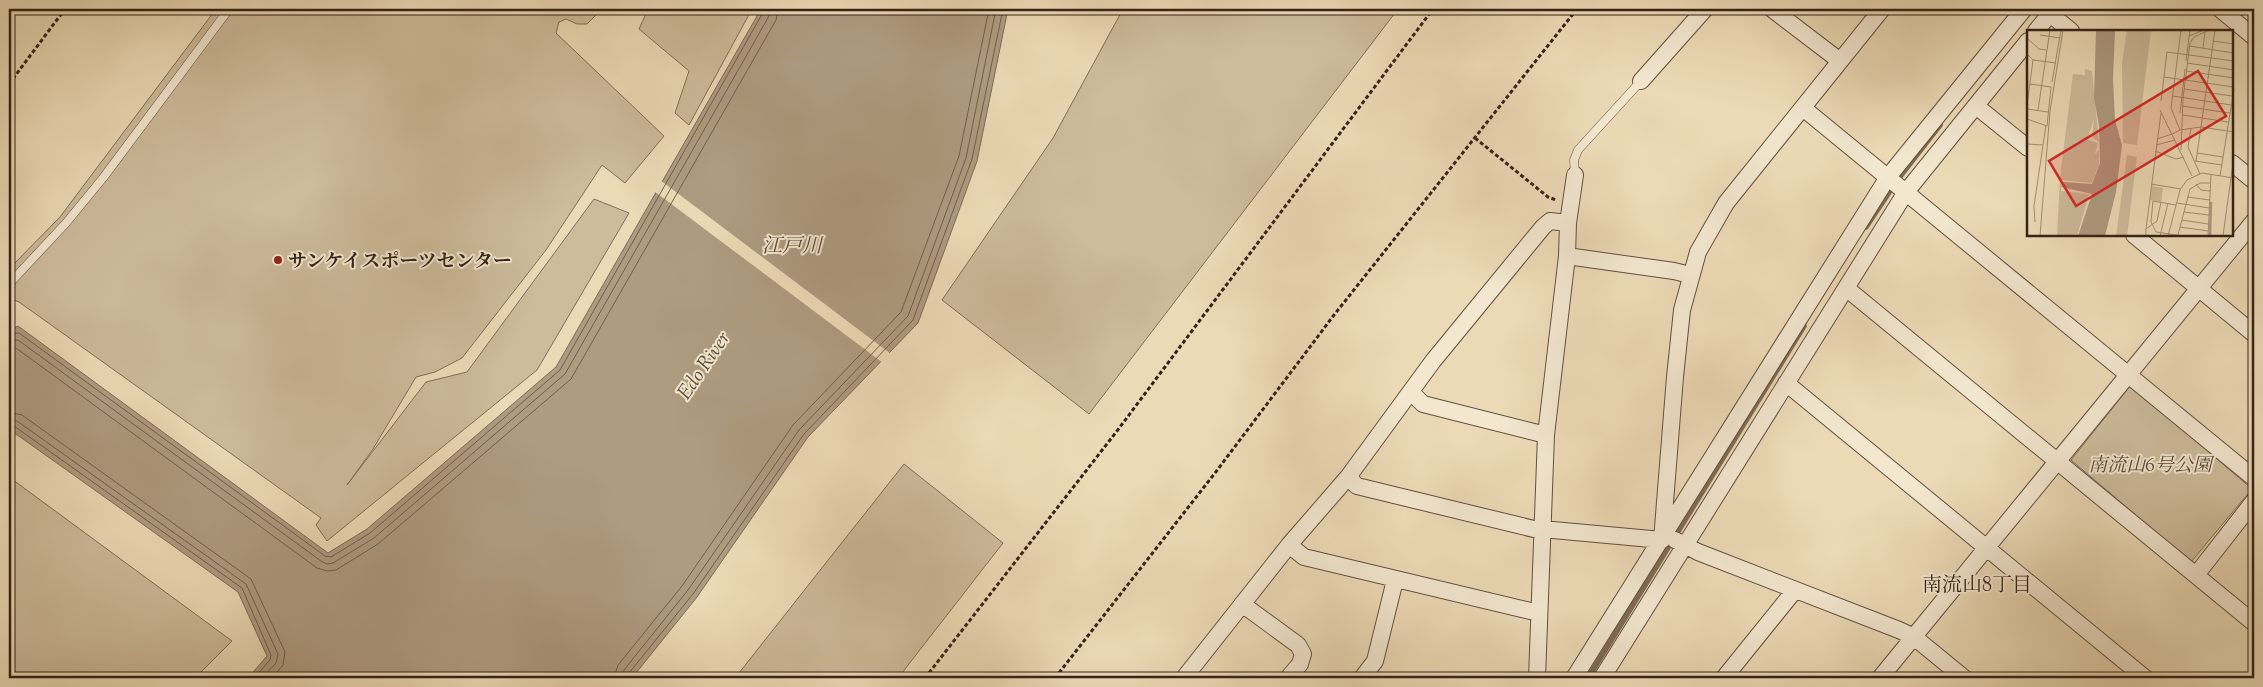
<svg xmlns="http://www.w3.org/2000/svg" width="2263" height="687" viewBox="0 0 2263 687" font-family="'Sorts Mill Goudy','Noto Serif JP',serif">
	<rect width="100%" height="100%" fill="#ecdab6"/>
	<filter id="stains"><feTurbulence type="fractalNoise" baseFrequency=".004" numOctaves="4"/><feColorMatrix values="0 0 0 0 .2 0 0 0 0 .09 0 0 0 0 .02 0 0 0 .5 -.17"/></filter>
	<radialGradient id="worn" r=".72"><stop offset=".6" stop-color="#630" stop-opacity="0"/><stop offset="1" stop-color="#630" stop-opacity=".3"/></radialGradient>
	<!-- green -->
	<path fill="#cdbb9b" stroke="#816e59" d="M216,9H602L587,24H577L566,19L559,22L556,33L664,136L625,183L602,165L546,250L462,358L435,372L416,377L373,449L347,485L426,382L467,372L594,199L629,213L537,370L327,541L316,525L321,518L19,302L9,298V269L60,217Z
		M648,9H752L689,125L675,113L689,71L639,29Z
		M1123,9H1398L1089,414L942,300L1053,138Z
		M2131,385L2252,489L2191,562L2071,460Z
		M904,464L1003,543L898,678H735Z
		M9,477L232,641L195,678H9Z"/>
	<!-- water -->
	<path fill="#ae9b80" stroke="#7e6b56" d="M761,9H1008L977,161L918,323L808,437L697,597L632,678H248L267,656L238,592L9,429V330L18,326L328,553L367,529L556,367Z"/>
	<!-- pier -->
	<path fill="#ecdab6" d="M660,180L891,354L883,363L654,191Z"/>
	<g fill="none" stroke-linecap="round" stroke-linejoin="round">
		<!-- shore -->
		<path stroke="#725e4c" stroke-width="1" d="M9,334L19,333L325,556L331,557L370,533L560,370L765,9
			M9,341L18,340L321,561L327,564L333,563L374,538L565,374L769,16L771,9
			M9,348H16L317,568L327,571L336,570L378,544L571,379L776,20L778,9
			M9,412L22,415L251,579L285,652L283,665L272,678
			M9,419L17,421L246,584L278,654L276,663L262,678
			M9,425L14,426L242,588L271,655L270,660L254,678
			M614,678L618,665L682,586L793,425L901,312L959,156L989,9
			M622,678L624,670L688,590L799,430L908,316L966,158L996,9
			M628,678L629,673L693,594L804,434L913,320L972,159L1003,9"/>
		<!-- stream -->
		<path stroke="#7e6b56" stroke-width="5.5" d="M1866,227L1898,179L1940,125
			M1588,678L1804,326"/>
		<defs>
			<path id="lane" d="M1575,175L1574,160L1578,150L1641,81
				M9,284L66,223L103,178L229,9"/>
			<path id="street" d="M1772,9L1840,61
				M2044,9L2071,31
				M2220,9L2254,37
				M2036,31L2054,9
				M1641,81L1705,9
				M1976,106L2028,148
				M1803,108L2254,478
				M2232,163L2254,181
				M2134,235L2254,334
				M1567,256L1674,271L1690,275
				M1846,288L2254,623
				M1786,383L2145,678
				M1411,392L1423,404L1546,435
				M1348,477L1357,486L1542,531
				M1542,529L1662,540L1675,377L1682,310L1698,252L1726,203L1882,9
				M1675,540L1698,552L1899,630L1914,637L1964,678
				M1289,545L1304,557L1539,613
				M2196,575L2254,501
				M1242,604L1298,645L1303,654L1300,664L1288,678
				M1184,678L1289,545L1348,477L1433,361L1543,227L1550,221L1568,223
				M1362,678L1375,661L1395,580
				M1537,678L1546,435L1567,256L1568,223L1575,175
				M1574,678L1888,177L2024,9
				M1602,678L1906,192L2028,41
				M1724,678L1795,590
				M1880,678L2254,221"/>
		</defs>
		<!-- lane casing -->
		<use href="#lane" stroke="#63503f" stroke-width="9"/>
		<!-- street casing -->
		<use href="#street" stroke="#63503f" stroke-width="18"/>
		<!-- path -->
		<path stroke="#352217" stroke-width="3" stroke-dasharray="4 2.5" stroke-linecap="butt" d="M9,84L65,9
			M1475,138L1548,197L1556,200
			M925,678L1117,431L1433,9
			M1055,678L1215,473L1334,315L1577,9"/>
		<!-- lane -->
		<use href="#lane" stroke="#f3e7d0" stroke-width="8"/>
		<!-- street -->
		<use href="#street" stroke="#f3e7d0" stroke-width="16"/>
	</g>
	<!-- markers -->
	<circle fill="#8f2418" stroke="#f3e7d0" stroke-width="2" cx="278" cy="260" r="5"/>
	<g text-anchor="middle" stroke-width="4" stroke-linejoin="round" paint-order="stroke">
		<!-- poi labels -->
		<g font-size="19" font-weight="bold" fill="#352217" stroke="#f3e7d0" text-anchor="start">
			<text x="288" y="267">サンケイスポーツセンター</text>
		</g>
		<!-- park labels -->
		<g font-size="19" font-style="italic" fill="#5b4838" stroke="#f3e7d0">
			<text x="2150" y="471">南流山6号公園</text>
		</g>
		<!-- water labels -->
		<g font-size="20" font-style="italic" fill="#5f4c3c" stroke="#f3e7d0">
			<text x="792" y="252">江戸川</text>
			<text transform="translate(703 365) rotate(-56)" y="7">Edo River</text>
		</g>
		<!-- neighbourhood labels -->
		<g font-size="20" fill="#352217" stroke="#f3e7d0">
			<text x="1977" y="591">南流山8丁目</text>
		</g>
	</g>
	<!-- overview -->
	<g transform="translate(2027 30)">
		<rect width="206" height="206" fill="#ecdab6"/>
		<path d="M100,0H124L110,115L96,113L95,34ZM58,39L65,41L72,112L65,107L67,89L60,110L71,113L68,124L72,120V134L65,153L34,150V161L62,164L50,206H30L33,148L46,44L58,45ZM100,125L110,127L100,206H89ZM125,156L136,158L134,172L123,170Z" fill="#cdbb9b"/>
		<path d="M69,0H88L86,49L88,90L95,115L89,162L78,206H51L65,164L34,157L36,152L65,154L73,133L72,96L67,68Z" fill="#ae9b80"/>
		<path fill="none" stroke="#ae9b80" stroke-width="2.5" d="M183,206L184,172"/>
		<path fill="none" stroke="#a39076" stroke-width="1" d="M13,5L33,8M162,6L177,0M0,8L12,19L19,20M186,11L207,14M162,16L207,23M176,18L178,2M0,24L6,30L29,33M159,31L163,0M160,33L207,40M159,41L207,48M137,47L207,57M25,52L34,0M3,54L24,57M157,59L205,66M146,66L204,75M134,71L140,22L207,31M0,75L6,30M155,76L203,83M0,79L21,82M11,80L23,0M133,80L165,146M153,83L158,39M156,85L201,92M0,89L20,96M20,96L24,57M164,98L161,117L173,144M153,100L174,97L207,102M145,104L153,100L144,78L154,0M130,109L145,104M0,114L16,115M129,115L148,110M154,120L156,68L163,13L167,7L182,0M128,121L149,129L157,127M170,123L196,127M168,131L195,135M169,131L188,0M193,146L207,59M124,154L154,159M169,154L174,160L183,161M160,167L183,170M126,171L124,192L129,202L156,206M126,171L149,175M150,173L182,178M157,182L182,185M155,190L181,194M8,192L7,176L19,95M153,197L181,201M119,199L134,83M151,205L163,159L173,153H184M13,206L23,81L36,0M119,206V199L130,191L134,172M133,206L141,173M141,206L153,160L160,150L175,143L207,148M181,206L184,145M196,206L207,126"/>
		<path fill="#d62828" fill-opacity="0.15" stroke="#d62828" stroke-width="2.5" d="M171,41L199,86L49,176L22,131Z"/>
		<rect width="206" height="206" fill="none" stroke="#352217" stroke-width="2.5"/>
	</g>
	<!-- margin -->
	<rect width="2263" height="687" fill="none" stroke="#ecdab6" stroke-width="30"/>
	<rect x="10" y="10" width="2243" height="667" fill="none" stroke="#352217" stroke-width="2.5"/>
	<rect x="15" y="15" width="2233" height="657" fill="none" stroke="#352217"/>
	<rect width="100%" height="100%" filter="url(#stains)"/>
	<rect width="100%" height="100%" fill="url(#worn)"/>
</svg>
